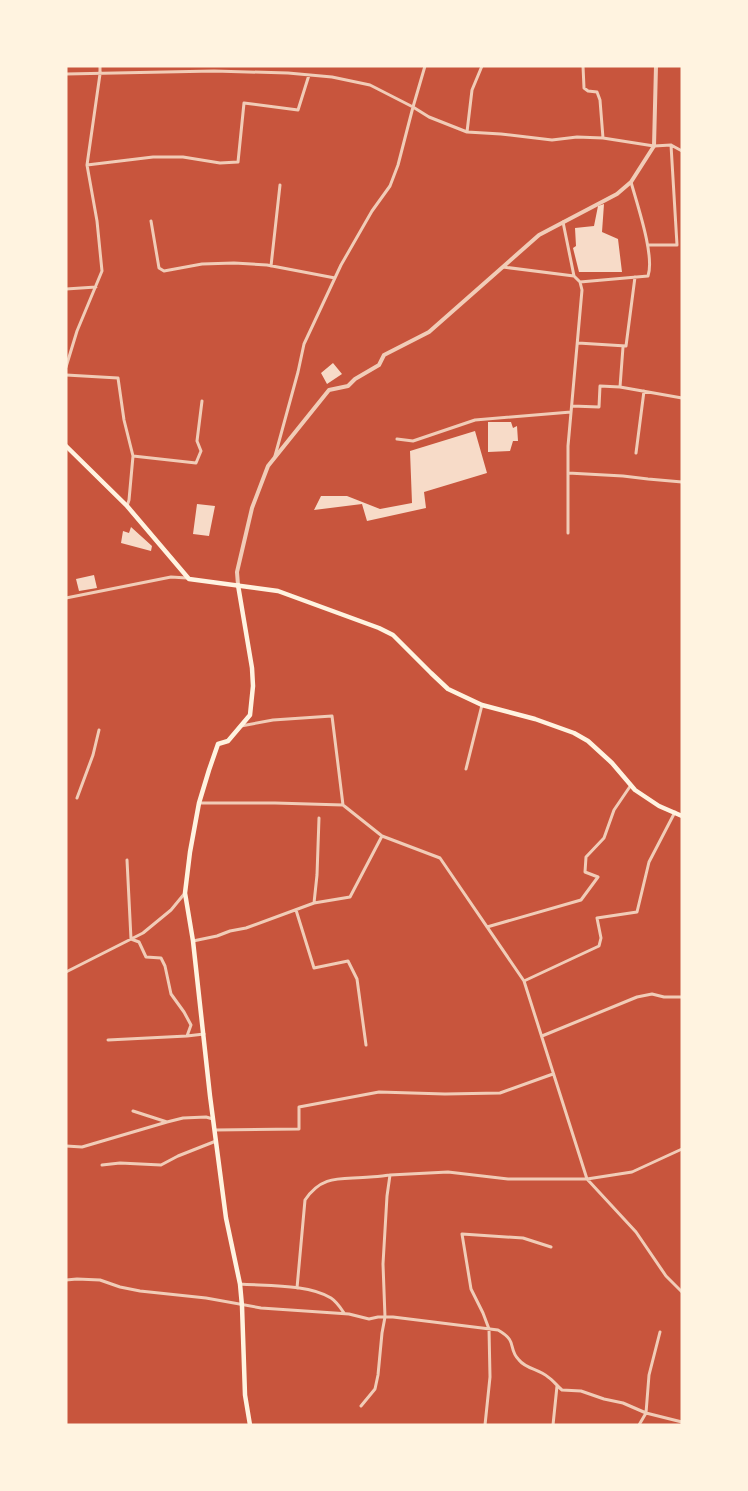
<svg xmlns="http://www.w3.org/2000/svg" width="748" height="1491" viewBox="0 0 748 1491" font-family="'Noto Sans',sans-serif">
	<rect width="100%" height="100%" fill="#c8553d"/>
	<!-- building -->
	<path fill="#f7dbc8" d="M604,204L602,232L618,239L622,272H579L573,248L576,246L575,228L594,226L598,206Z
		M333,363L342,374L327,384L321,373Z
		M488,422H511L513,428L517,426L518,441H513L510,451L488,452Z
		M475,431L487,473L424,492L426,508L367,521L362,504L314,510L321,496H347L380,509L412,503L410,451Z
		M197,504L215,506L209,536L193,534Z
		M131,527L152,546L151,551L121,543L123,531L129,533Z
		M94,575L97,588L79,591L76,579Z"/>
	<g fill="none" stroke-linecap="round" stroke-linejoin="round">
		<!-- minor -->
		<path stroke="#f1ccb7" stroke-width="3" d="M583,66L584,88L588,91L597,92L600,100L603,138
			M66,74L214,71L288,73L332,77L370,85L413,107L429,117L467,132L501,134L552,140L577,137L603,138L654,146L671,145L682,151
			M467,132L472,90L482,66
			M87,165L153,157H183L220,163L238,162L244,103L298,110L309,75
			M151,221L159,268L164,271L202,264L234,263L267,265L335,278
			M563,222L574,276
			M648,245H677L671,145
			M271,266L280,185
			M503,267L574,276L580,282L582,290L568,446V533
			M580,282L648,276C655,256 637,204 631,182
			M66,289L96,287
			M578,343L626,346L635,277
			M66,367L77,331L102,271L97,221L87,165L100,74V66
			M66,375L118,378L124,420L133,456
			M620,387L682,398
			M572,406L599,407L600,386L620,387L623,347
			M397,439L413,441L475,420L571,412
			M636,453L644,391
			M275,456L298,372L304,344L341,265L372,211L390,186L398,165L413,107L425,66
			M568,473L623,476L648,479L682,482
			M127,506L129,500L133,456L196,463L201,451L197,441L202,401
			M66,598L171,577L187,578
			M241,726L273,720L332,716L343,805
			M466,769L482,705
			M77,798L93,755L99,730
			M199,803H275L343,805L382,836L440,858L524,981L587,1179L636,1232L666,1276L682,1292
			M127,860L131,939L139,942L146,957L161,958L165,966L171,994L184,1012L191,1025L187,1036
			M314,903L350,897L382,836
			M296,910L314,968L348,961L357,979L366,1045
			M487,927L581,900L598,877L585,872L586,857L604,838L614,810L631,785
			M193,941L217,936L230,931L246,928L314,903L317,875L319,818
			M66,972L143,933L171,910L185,893
			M524,981L599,946L601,938L597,918L637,912L649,862L675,812
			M542,1036L637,997L652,994L664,997H682
			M108,1040L187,1036L204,1034
			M133,1111L167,1122L183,1118L206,1117L213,1119
			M215,1130L299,1129V1107L379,1092L445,1094L500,1093L553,1074
			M66,1146L82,1147L167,1122
			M102,1165L120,1163L161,1165L178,1156L216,1141
			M66,1280L77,1279L100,1280L120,1287L140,1291L206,1298L261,1308L349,1314L369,1319L378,1317H393L498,1330C519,1342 507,1348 519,1360C526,1369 539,1369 548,1377C553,1380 557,1386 562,1390L581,1391L604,1399L623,1403L646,1413L682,1422
			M240,1284C267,1286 309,1284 331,1298C337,1302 340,1307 344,1313
			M297,1288L305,1200C323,1173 343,1180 370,1177C377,1177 383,1176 390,1175
			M361,1406L375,1389L378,1375L382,1333L385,1317L383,1264L387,1196L390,1175L448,1172L508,1179H587L632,1172L682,1149
			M485,1425L490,1377L489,1329L483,1313L471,1289L462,1234L523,1238L551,1247
			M553,1425L557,1386
			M639,1425L646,1413L649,1375L660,1332"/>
		<!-- tertiary -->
		<path stroke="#f1ccb7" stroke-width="4" d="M238,585L237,572L252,508L268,466L329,390L348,386L355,379L379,365L384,355L429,332L539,235L617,194L631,182L654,146L656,66"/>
		<!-- secondary -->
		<path stroke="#fff3e0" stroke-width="4.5" d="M238,585L252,668L253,686L250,715L228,741L218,744L209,770L199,803L190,852L185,893L193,941L210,1096L226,1218L240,1284L242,1306L245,1395L250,1425"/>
		<!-- primary -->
		<path stroke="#fff3e0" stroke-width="4.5" d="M66,446L127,506L189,579L278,591L379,628L393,635L431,673L448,689L482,705L535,719L574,733L588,741L612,763L635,790L659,806L682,816"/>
	</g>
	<!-- border -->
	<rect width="748" height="1491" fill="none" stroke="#fff3e0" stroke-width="135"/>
</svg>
